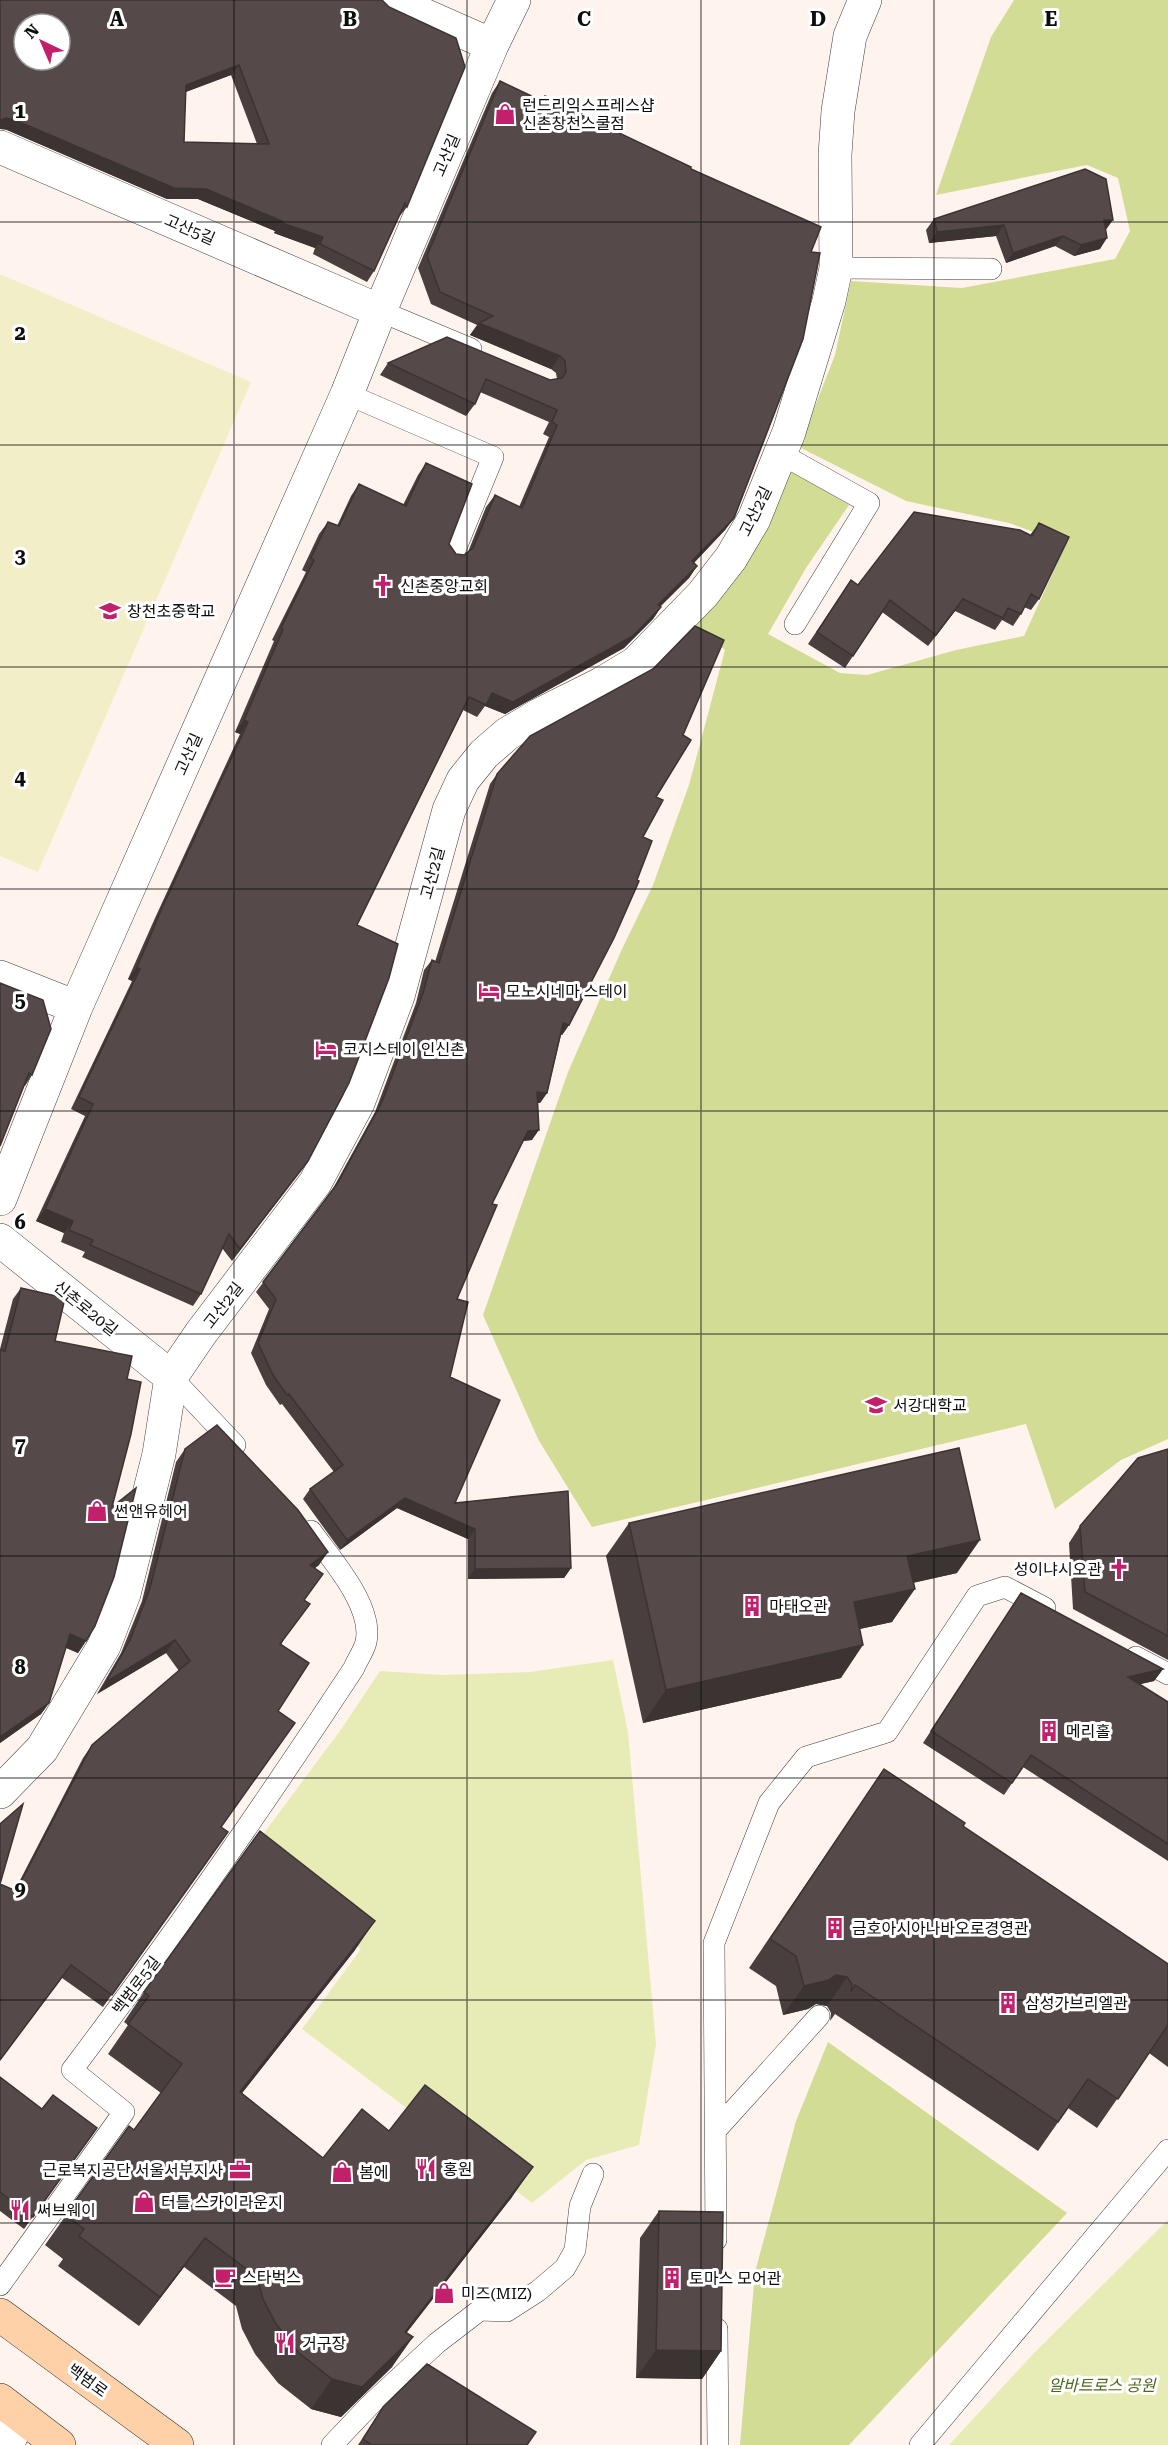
<svg xmlns="http://www.w3.org/2000/svg" width="1168" height="2445" viewBox="0 0 1168 2445" font-family="'Roboto Serif','Noto Sans KR',serif">
	<rect width="100%" height="100%" fill="#fff4ed"/>
	<!-- green -->
	<path fill="#e7ebb5" d="M613,1660L628,1732L656,2044L639,2145L586,2160L532,2203L302,2029L361,1949L244,1860L342,1728L380,1671L441,1675L530,1672Z
		M1168,2220V2445H949L1034,2353Z"/>
	<!-- forest -->
	<path fill="#d2dc94" d="M1014,0H1168V1439L1121,1460L1055,1509L1026,1424L592,1527L538,1439L483,1315L568,1072L622,949L653,885L689,785L725,650L696,625C741,579 764,528 791,471L849,505L806,568L768,634L840,673L867,675L956,650L1024,636L1066,544L1009,523L906,501L799,447L835,355L851,281L962,288L1115,259L1130,231L1118,178L1087,165L936,195L991,37Z
		M828,2042L1067,2213L849,2445H740L755,2272L796,2121Z"/>
	<!-- pitch -->
	<path fill="#f2efc8" d="M0,274L251,382L38,872L0,856Z"/>
	<g fill="none" stroke-linecap="round" stroke-linejoin="round">
		<defs>
			<path id="lane" d="M836,268L991,269
				M380,311L471,349
				M347,394L493,457L453,555
				M781,454L869,503L795,624
				M171,1377L235,1445
				M1136,1657L1168,1674
				M715,2131L819,2016
				M716,2240L714,1943L769,1803L806,1757L887,1732L977,1596L1005,1587L1045,1608
				M0,2285L124,2112L72,2070C171,1939 264,1805 354,1668C357,1660 364,1651 366,1642C374,1606 331,1559 311,1531
				M717,2329L718,2445
				M332,2445L370,2405L437,2343L480,2310L507,2311L538,2291L565,2268L575,2250L580,2206L593,2174
				M920,2445L1168,2150"/>
			<path id="street" d="M390,0L492,45
				M0,147L380,311
				M0,977L76,1007
				M0,1199L76,1007L347,394L380,311L492,45L514,0
				M0,1240L171,1377
				M0,1792L42,1749L104,1646L124,1594L159,1454L171,1377L201,1333L315,1183L358,1103L398,996L449,810L463,780L484,754L507,734L539,715L601,684L636,663L703,594L731,558L754,519L789,432L829,301L836,268L835,155L838,111L850,36L865,0
				M7,2445L20,2417"/>
			<path id="secondary" d="M0,2315L177,2445
				M0,2400L59,2445"/>
		</defs>
		<!-- lane casing -->
		<use href="#lane" stroke="#404040" stroke-width="22"/>
		<!-- street casing -->
		<use href="#street" stroke="#404040" stroke-width="34"/>
		<!-- secondary casing -->
		<use href="#secondary" stroke="#2f2f2f" stroke-width="34"/>
		<!-- lane -->
		<use href="#lane" stroke="#fff" stroke-width="21"/>
		<!-- street -->
		<use href="#street" stroke="#fff" stroke-width="33"/>
		<!-- secondary -->
		<use href="#secondary" stroke="#ffd1a8" stroke-width="33"/>
	</g>
	<!-- wall -->
	<path fill="#4a3f3f" fill-rule="evenodd" d="M382,0L407,207L399,217L374,271L367,282L313,254L315,248L274,233L275,231L198,199H167L7,130ZM231,75L257,144L184,142L185,92Z
		M500,81L541,101L545,96L581,115L691,169L811,252L734,518L725,530L694,563L697,566L689,578L660,606L661,607L653,619L624,648L505,714L485,706L477,717L463,710L357,925L299,1173L232,1261L222,1248L201,1294L193,1306L82,1257L85,1252L61,1242L64,1233L36,1221L85,1116L71,1109L132,981L128,979L155,918L240,734L235,732L274,641L272,640L306,572L302,570L319,534L328,522L337,526L351,496L359,484L403,505L418,475L426,463L449,544L456,554L464,555L468,552L486,507L495,495L519,507L549,437L543,434L549,422L480,392L475,404L466,416L380,375L388,363L550,380L557,379L556,373L551,369L470,335L477,325L431,304L418,268L492,93Z
		M934,219L1106,230L1100,249L1074,256L1055,246L1006,263L996,236L929,243L926,230Z
		M1039,523V599L1031,610L1024,607L1021,614L1013,626L1002,620L995,630L955,611L928,646L882,612L845,668L808,644L851,580L858,585L1030,535Z
		M497,774L656,797L643,837L569,1025L562,1035H561L547,1093L540,1103H537L532,1140L523,1141L492,1204L457,1299L450,1377L455,1503L571,1568L564,1578L468,1579V1539L397,1508L340,1550L303,1499L310,1489L334,1472L282,1404L280,1405L266,1385L251,1353L269,1309L256,1292L331,1192L375,1112L416,1003L424,970L432,960L435,962L490,784Z
		M0,983L32,1075L25,1086L24,1085Z
		M21,1288L55,1341L127,1379L112,1507L86,1641L78,1653L66,1648L49,1703L41,1714L0,1743V1349L13,1299Z
		M185,1449L319,1565L315,1568L304,1600L281,1645L278,1711L221,1827L228,1832L103,2007L62,1978L0,2060V1824V1884L15,1890L83,1758L92,1745L179,1671L166,1653L97,1694L121,1653L142,1601L176,1462Z
		M1168,1449V1660L1073,1609L1069,1543L1080,1526Z
		M629,1523L957,1573L913,1583L892,1622L860,1629L841,1678L643,1723L606,1556Z
		M1021,1593L1163,1669L1154,1681L1140,1684L1168,1702V1861L1023,1767L1004,1795L923,1743Z
		M884,1769L963,1826L1168,1964V2067L1149,2053L1097,2128L1068,2108L1038,2151L835,2014L830,2021L831,2013L827,2006L816,2004L808,2009L783,2015L776,1986L749,1968Z
		M355,1950L242,2093L323,2158L389,2131L512,2197L406,2333L392,2367L341,2417L311,2409L278,2383L255,2354L242,2329L236,2306L184,2267L139,2326L58,2266L63,2259L45,2245L129,2126L134,2130L161,2093L108,2054L128,2025L124,2022L144,1992Z
		M0,2077L42,2109L97,2128L24,2229L0,2211Z
		M659,2211L721,2351L702,2379L636,2378L640,2238Z
		M383,2407L527,2445H358Z"/>
	<!-- shaded-wall -->
	<path fill="#3c3333" d="M239,65L231,75L178,95L186,85Z
		M6,118L15,120L206,189L282,221L275,231L198,199H167L7,130L0,129V120Z
		M1104,220H1113L1105,231Z
		M282,223L323,237L315,248L274,233Z
		M1004,225L996,236L929,243L937,232Z
		M1063,236L1055,246L1006,263L1013,253Z
		M1107,238L1100,249L1074,256L1081,245Z
		M479,323L560,356L551,369L470,335Z
		M734,518L725,530L684,573L692,561Z
		M697,566L689,578L650,617L658,605Z
		M963,599L955,611L928,646L936,635Z
		M661,607L653,619L624,648L505,714L485,706L492,693Z
		M244,720L248,722L240,734L235,732Z
		M137,967L140,969L132,981L128,979Z
		M563,1023L569,1025L562,1035L556,1033Z
		M537,1092L547,1093L540,1103L530,1102Z
		M539,1130L532,1140L521,1141L528,1131Z
		M308,1161L299,1173L232,1261L240,1249Z
		M45,1209L73,1221L64,1233L36,1221Z
		M405,1498L475,1529L468,1539L397,1508L340,1550L347,1540Z
		M980,1540L957,1573L884,1589L907,1556Z
		M328,1552L319,1565L301,1578L310,1565Z
		M571,1568L564,1578L468,1579L475,1569Z
		M915,1589L892,1622L831,1635L854,1602Z
		M70,1634L86,1641L78,1653L62,1646Z
		M175,1640L166,1653L97,1694L106,1682Z
		M863,1645L841,1678L643,1723L666,1690Z
		M1163,1669L1154,1681L1120,1689L1128,1677Z
		M49,1703L41,1714L0,1743V1737Z
		M375,1921L355,1950L220,2121L240,2092Z
		M836,1975L847,1977L827,2006L816,2004L808,2009L783,2015L804,1986Z
		M533,2167L512,2197L384,2362L405,2332Z
		M205,2238L184,2267L139,2326L160,2297Z
		M413,2337L392,2367L341,2417L311,2409L332,2379Z
		M656,2350L721,2351L702,2379L636,2378Z"/>
	<!-- building -->
	<path fill="#564949" stroke="#3c3333" stroke-width="1.5" fill-rule="evenodd" d="M0,0H382L389,7L456,38L465,67L407,207L405,203L374,271L320,244L323,237L282,223V221L206,189L174,188L15,120L6,118L0,120ZM24,24H60V60H24ZM239,65L269,144L184,142L186,85Z
		M500,81L542,101L545,96L582,113L581,115L691,167V169L821,227L811,252L820,253L803,339L734,518L692,561L697,566L658,605L661,607L633,636L513,702L492,693L486,705L469,697L357,925L398,944L389,978L349,1083L308,1161L240,1249L229,1234L201,1294L90,1245L93,1240L69,1230L73,1221L45,1209L93,1104L79,1097L140,969L137,967L163,906L248,722L244,720L283,629L281,628L314,560L311,558L328,522L339,526L359,484L406,506L426,463L472,484L449,544L456,554L464,555L473,548L495,495L522,508L557,425L552,422L557,410L486,379L475,404L388,363L447,337L550,380L562,378L566,372L565,361L560,356L479,323L493,316L440,292L427,256Z
		M1085,169L1106,179L1113,220H1104L1107,238L1081,245L1063,236L1013,253L1004,225L937,232L934,219Z
		M914,512L1020,530L1032,536L1039,523L1069,537L1039,599L1031,594L1021,614L1008,608L1003,618L963,599L936,635L890,600L853,656L817,632L851,580L858,585Z
		M695,626L724,640L683,735L691,740L656,797L663,800L643,837L652,841L637,880L639,881L614,938L569,1025L563,1023L547,1093L537,1092L539,1130L528,1131L492,1204L497,1205L457,1299L468,1302L450,1377L500,1400L455,1503L568,1491L571,1568L475,1569V1529L405,1498L347,1540L310,1489L343,1465L289,1394L287,1395L273,1375L258,1343L276,1299L263,1282L337,1184L382,1102L423,993L432,960L439,963L497,774L530,736L653,669Z
		M0,983L43,1000L51,1029L32,1075L29,1073L0,1146Z
		M21,1288L65,1298L55,1341L132,1356L127,1379L141,1382L131,1434L112,1507L136,1488L114,1577L95,1626L86,1641L70,1634L49,1703L0,1737V1350L5,1351Z
		M217,1425L298,1510L328,1552L310,1565L323,1574L304,1600L310,1604L280,1644L309,1663L278,1711L295,1723L221,1827L228,1832L112,1995L71,1965L0,2060V1824L23,1804L0,1884L16,1891L92,1745L190,1661L175,1640L106,1682L130,1640L150,1588L185,1449Z
		M959,1448L980,1540L907,1556L915,1589L854,1602L863,1645L666,1690L629,1523Z
		M1168,1449V1636L1085,1592L1080,1526L1138,1458Z
		M1021,1593L1163,1669L1128,1677L1168,1702V1844L1031,1755L1012,1783L931,1731Z
		M884,1769L965,1823L963,1826L1168,1964V2025L1118,2099L1088,2079L1058,2122L855,1985L851,1992L852,1984L847,1977L836,1975L829,1980L804,1986L796,1956L770,1939Z
		M260,1831L375,1921L240,2092L323,2158L362,2109L389,2131L425,2085L533,2167L405,2332L413,2337L362,2387L332,2379L299,2353L276,2324L263,2299L257,2277L205,2238L160,2297L79,2236L84,2229L65,2215L129,2126L134,2130L182,2064L128,2024L149,1996L144,1992Z
		M0,2077L42,2109L53,2095L97,2128L33,2217L0,2192Z
		M659,2211L723,2212L721,2351L656,2350Z
		M427,2364L536,2432L527,2445H372L363,2439L383,2407Z"/>
	<!-- grid -->
	<path fill="none" stroke="#0d0d0d" stroke-width="1.5" stroke-opacity="0.55" d="M234,0V2445M467,0V2445M701,0V2445M934,0V2445M0,222H1168M0,445H1168M0,667H1168M0,889H1168M0,1111H1168M0,1334H1168M0,1556H1168M0,1778H1168M0,2000H1168M0,2223H1168"/>
	<!-- icons -->
	<defs>
		<symbol id="shop-bare" viewBox="-9 -9 18 18"><path d="M-5-2.5h2.3a2.7 3.5 0 0 1 5.4 0H5L5.5 6h-11ZM-1.5-2.5h3a1.5 2.3 0 0 0-3 0Z" fill="#c2206b" stroke="#fff" stroke-width="2.5" paint-order="stroke"/></symbol>
		<symbol id="church-bare" viewBox="-9 -9 18 18"><path d="M-1.2-6h2.4v3.5h3.3v2.4h-3.3V6h-2.4V-.1h-3.3v-2.4h3.3Z" fill="#c2206b" stroke="#fff" stroke-width="2.5" paint-order="stroke"/></symbol>
		<symbol id="school-bare" viewBox="-9 -9 18 18"><path d="M0-5L7-2L0 1L-7-2ZM-4 1L0 2.5L4 1V4Q0 6-4 4Z" fill="#c2206b" stroke="#fff" stroke-width="2.5" paint-order="stroke"/></symbol>
		<symbol id="hotel-bare" viewBox="-9 -9 18 18"><path d="M-6-4.5h1.5V1H6V5H4.5V3h-9V5H-6ZM-4 0a1.8 1.8 0 1 1 3.6 0ZM.5 0V-2.5h3Q6-2.5 6 0Z" fill="#c2206b" stroke="#fff" stroke-width="2.5" paint-order="stroke"/></symbol>
		<symbol id="university-bare" viewBox="-9 -9 18 18"><path d="M0-5L7-2L0 1L-7-2ZM-4 1L0 2.5L4 1V4Q0 6-4 4Z" fill="#c2206b" stroke="#fff" stroke-width="2.5" paint-order="stroke"/></symbol>
		<symbol id="building-bare" viewBox="-9 -9 18 18"><path d="M-4-6H4V6H1V3H-1V6H-4ZM-2.5-4.3h1.7v1.8h-1.7ZM.8-4.3h1.7v1.8H.8ZM-2.5-1h1.7V.8h-1.7ZM.8-1h1.7V.8H.8Z" fill="#c2206b" stroke="#fff" stroke-width="2.5" paint-order="stroke"/></symbol>
		<symbol id="restaurant-bare" viewBox="-9 -9 18 18"><path d="M-5-6h1v4h1v-4h1v4h1v-4h1v5L-1.5 .5V6h-2V.5L-5-1ZM5-6V6H3V1.5H1.5Q1.5-4 5-6Z" fill="#c2206b" stroke="#fff" stroke-width="2.5" paint-order="stroke"/></symbol>
		<symbol id="office-bare" viewBox="-9 -9 18 18"><path d="M-6-3h4V-5.5h4V-3h4V5H-6ZM-1-4.5V-3h2v-1.5ZM-6 0V1H6V0Z" fill="#c2206b" stroke="#fff" stroke-width="2.5" paint-order="stroke"/></symbol>
		<symbol id="cafe-bare" viewBox="-9 -9 18 18"><path d="M-5.5-4.5H6V0H3Q3 3.5 0 3.5H-2.5Q-5.5 3.5-5.5 0ZM3-3.2v2h1.7v-2ZM-6 4.5H4V6H-6Z" fill="#c2206b" stroke="#fff" stroke-width="2.5" paint-order="stroke"/></symbol>
	</defs>
	<g fill-rule="evenodd">
		<use href="#shop-bare" x="490" y="99" width="30" height="30"/>
		<use href="#church-bare" x="368" y="571" width="30" height="30"/>
		<use href="#school-bare" x="95" y="596" width="30" height="30"/>
		<use href="#hotel-bare" x="474" y="976" width="30" height="30"/>
		<use href="#hotel-bare" x="311" y="1034" width="30" height="30"/>
		<use href="#university-bare" x="861" y="1390" width="30" height="30"/>
		<use href="#shop-bare" x="82" y="1496" width="30" height="30"/>
		<use href="#church-bare" x="1104" y="1554" width="30" height="30"/>
		<use href="#building-bare" x="737" y="1591" width="30" height="30"/>
		<use href="#building-bare" x="1034" y="1716" width="30" height="30"/>
		<use href="#building-bare" x="820" y="1913" width="30" height="30"/>
		<use href="#building-bare" x="993" y="1988" width="30" height="30"/>
		<use href="#restaurant-bare" x="411" y="2154" width="30" height="30"/>
		<use href="#office-bare" x="225" y="2155" width="30" height="30"/>
		<use href="#shop-bare" x="327" y="2157" width="30" height="30"/>
		<use href="#shop-bare" x="129" y="2187" width="30" height="30"/>
		<use href="#restaurant-bare" x="5" y="2195" width="30" height="30"/>
		<use href="#cafe-bare" x="210" y="2262" width="30" height="30"/>
		<use href="#building-bare" x="657" y="2263" width="30" height="30"/>
		<use href="#shop-bare" x="429" y="2278" width="30" height="30"/>
		<use href="#restaurant-bare" x="270" y="2328" width="30" height="30"/>
	</g>
	<g text-anchor="middle" stroke-width="6" stroke-linejoin="round" paint-order="stroke">
		<!-- poi labels -->
		<g font-size="16" fill="#0d0d0d" stroke="#fff" text-anchor="start">
			<text x="522" y="111">런드리익스프레스샵<tspan x="522" dy="18">신촌창천스쿨점</tspan></text>
			<text x="400" y="592">신촌중앙교회</text>
			<text x="127" y="617">창천초중학교</text>
			<text x="506" y="997">모노시네마 스테이</text>
			<text x="343" y="1055">코지스테이 인신촌</text>
			<text x="893" y="1411">서강대학교</text>
			<text x="114" y="1517">썬앤유헤어</text>
			<text x="1102" y="1575" text-anchor="end">성이냐시오관</text>
			<text x="769" y="1612">마태오관</text>
			<text x="1066" y="1737">메리홀</text>
			<text x="852" y="1934">금호아시아나바오로경영관</text>
			<text x="1025" y="2009">삼성가브리엘관</text>
			<text x="443" y="2175">홍원</text>
			<text x="223" y="2176" text-anchor="end">근로복지공단 서울서부지사</text>
			<text x="359" y="2178">봄에</text>
			<text x="161" y="2208">터틀 스카이라운지</text>
			<text x="37" y="2216">써브웨이</text>
			<text x="242" y="2283">스타벅스</text>
			<text x="689" y="2284">토마스 모어관</text>
			<text x="461" y="2299">미즈(MIZ)</text>
			<text x="302" y="2349">거구장</text>
		</g>
		<!-- street labels -->
		<g font-size="16" fill="#0d0d0d" stroke="#fff">
			<text transform="translate(446 155) rotate(-67)" y="6">고산길</text>
			<text transform="translate(190 229) rotate(23)" y="6">고산5길</text>
			<text transform="translate(755 511) rotate(-64)" y="6">고산2길</text>
			<text transform="translate(188 754) rotate(-66)" y="6">고산길</text>
			<text transform="translate(432 873) rotate(-75)" y="6">고산2길</text>
			<text transform="translate(223 1305) rotate(-52)" y="6">고산2길</text>
			<text transform="translate(86 1308) rotate(39)" y="6">신촌로20길</text>
			<text transform="translate(136 1985) rotate(-53)" y="6">백범로5길</text>
			<text transform="translate(88 2380) rotate(36)" y="6">백범로</text>
		</g>
		<!-- park labels -->
		<g font-size="16" font-style="italic" fill="#4a671b" stroke="#fff">
			<text x="1102" y="2391">알바트로스 공원</text>
		</g>
	</g>
	<g font-size="20" text-anchor="middle" font-weight="bold" fill="#0d0d0d" stroke="#fff" stroke-width="6" stroke-linejoin="round" paint-order="stroke">
		<text x="117" y="26">A</text>
		<text x="350" y="26">B</text>
		<text x="584" y="26">C</text>
		<text x="818" y="26">D</text>
		<text x="1051" y="26">E</text>
		<text x="20" y="118">1</text>
		<text x="20" y="340">2</text>
		<text x="20" y="563">3</text>
		<text x="20" y="785">4</text>
		<text x="20" y="1007">5</text>
		<text x="20" y="1229">6</text>
		<text x="20" y="1452">7</text>
		<text x="20" y="1674">8</text>
		<text x="20" y="1896">9</text>
	</g>
	<!-- north arrow -->
	<g transform="translate(42 42) rotate(316)"><circle r="28" fill="#ffffff" stroke="#9e9e9e" stroke-width="1.5"/>
	<path d="M0-4.5L10 22L0 15L-10 22Z" fill="#c2206b"/>
	<text y="-9" font-size="16" font-weight="bold" text-anchor="middle" fill="#0d0d0d">N</text>
	</g>
</svg>
